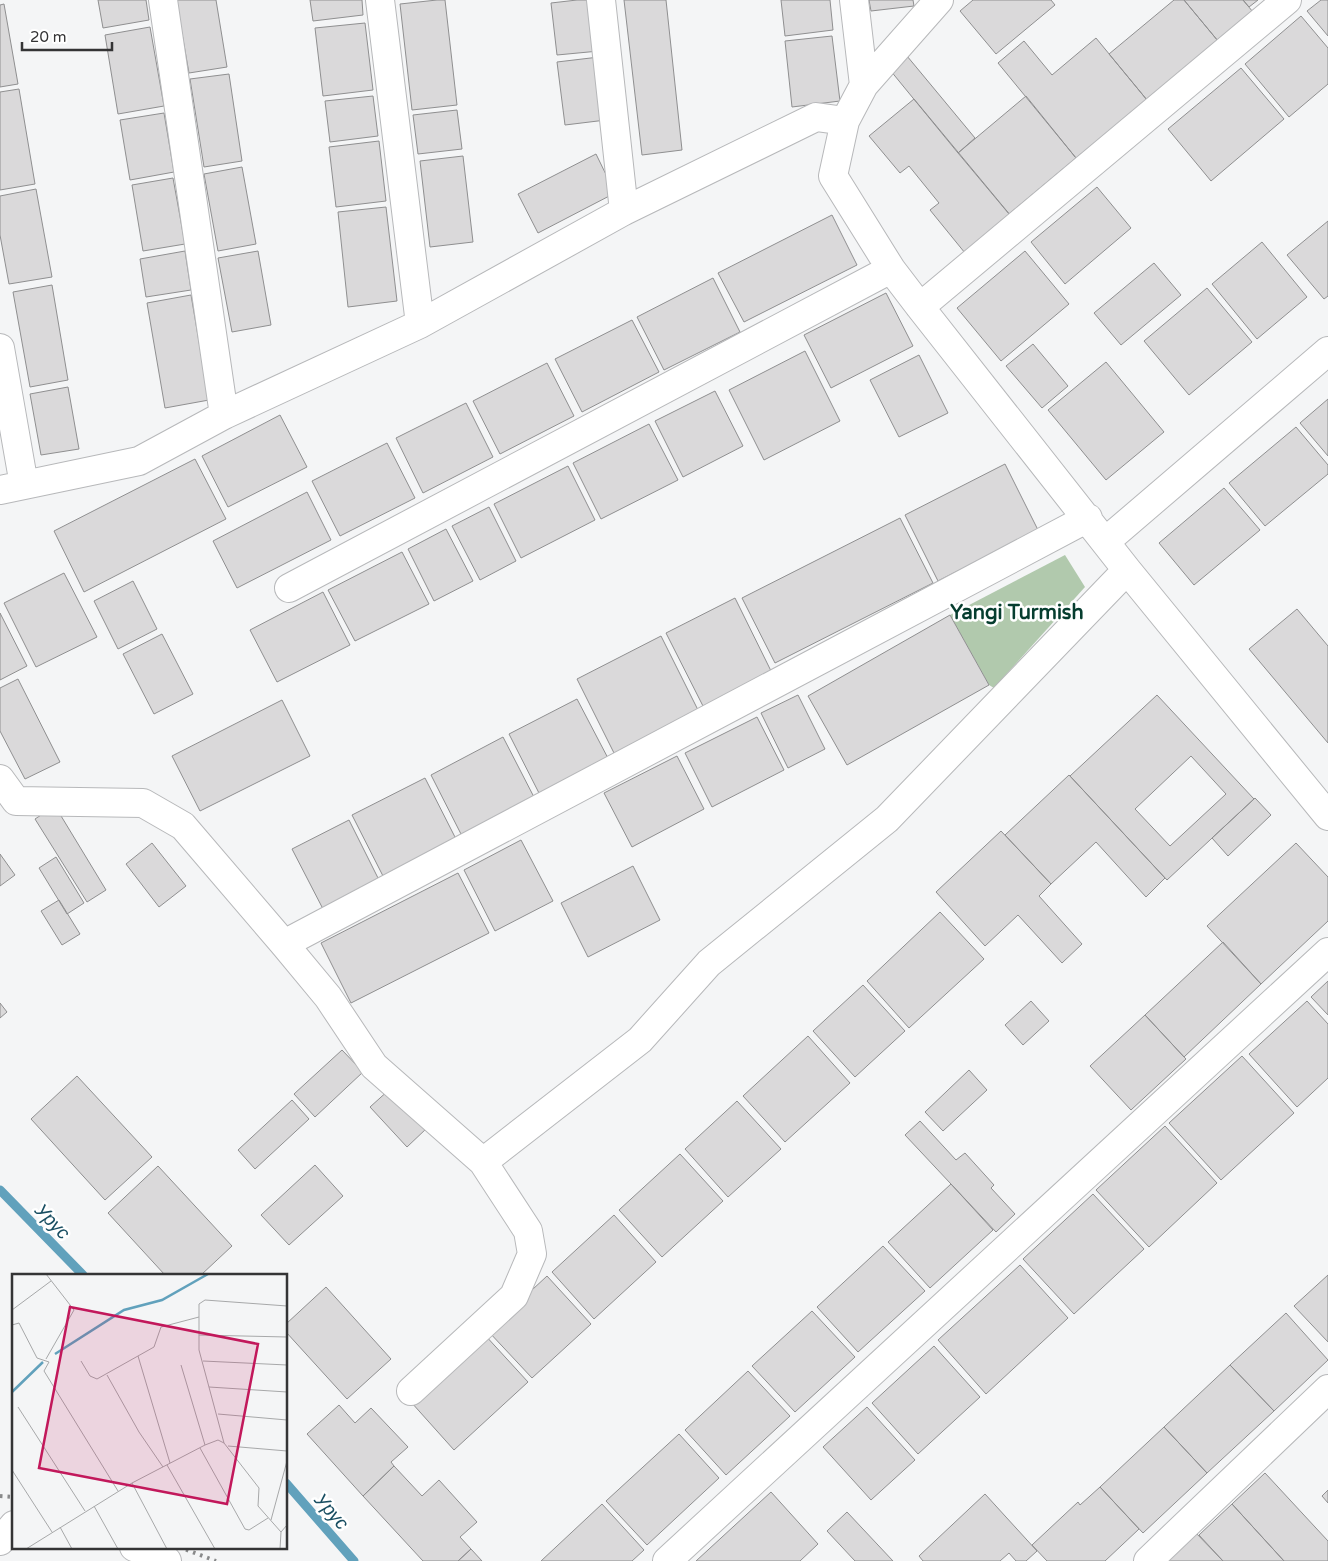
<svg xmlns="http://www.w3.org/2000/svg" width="1328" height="1561" viewBox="0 0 1328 1561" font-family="'Varela Round',sans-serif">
	<rect width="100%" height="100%" fill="#f4f5f6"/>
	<!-- green -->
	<path fill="#b1c9ad" d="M1065,555L1085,587L994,688L989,685L950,615Z"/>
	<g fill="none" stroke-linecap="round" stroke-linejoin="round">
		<!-- stream -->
		<path stroke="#61a1bc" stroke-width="9" d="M0,1190L83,1275
			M286,1483L354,1561"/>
	</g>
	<!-- building -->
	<path fill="#dad9da" stroke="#8f8f90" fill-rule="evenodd" d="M98,0H146L149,20L103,28Z
		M176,0H216L227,67L189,73Z
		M310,0H362L363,15L313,21Z
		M437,0H445L457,105L412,110L400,4Z
		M577,0H593L599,51L557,55L551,3Z
		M624,0H666L682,150L642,155Z
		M781,0H830L833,30L785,36Z
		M869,0H913L914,6L871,11Z
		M973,0H1051L1055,5L996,54L960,11Z
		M1174,0H1184L1218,41L1147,100L1109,54Z
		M1184,0H1243L1253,12L1218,41Z
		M1243,0H1258L1249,7Z
		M1321,0H1328V36L1307,11Z
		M4,4L18,84L0,87V5Z
		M1301,16L1328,48V84L1289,117L1245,64Z
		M365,23L373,90L323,96L315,28Z
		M150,27L164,106L118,114L105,35Z
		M832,36L840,101L792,107L785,41Z
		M1096,38L1147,100L1076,158L998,63L1024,41L1052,75Z
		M907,56L975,138L958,153L890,70Z
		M599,57L606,120L565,125L557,62Z
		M1241,68L1284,119L1211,181L1168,129Z
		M229,74L242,161L204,167L190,79Z
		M19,89L35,184L0,190V92Z
		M373,96L378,136L330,142L325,101Z
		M1026,96L1076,158L1009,214L958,153Z
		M914,99L1011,216L965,253L930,210L939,203L909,166L900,173L869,136Z
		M457,110L462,149L418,154L413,115Z
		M164,113L174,172L130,180L120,120Z
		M379,141L386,201L336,207L329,147Z
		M596,154L615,193L538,233L518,194Z
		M463,156L473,242L430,247L420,161Z
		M242,167L256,244L218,251L204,174Z
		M173,178L185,244L143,251L132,185Z
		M1097,187L1131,228L1065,284L1031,242Z
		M36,189L52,277L9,284L0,235V196Z
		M386,207L397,301L348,307L338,212Z
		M832,215L857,265L744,322L718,273Z
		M1328,221V296L1324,299L1287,255Z
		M1262,242L1307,297L1257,339L1212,284Z
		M185,251L191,290L146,297L140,259Z
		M258,251L271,325L232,332L218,258Z
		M1025,251L1069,304L1001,361L957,308Z
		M1154,263L1181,295L1121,345L1094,313Z
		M713,278L740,332L664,370L637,317Z
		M52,285L68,380L30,387L13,292Z
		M1207,288L1252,342L1189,395L1144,341Z
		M886,293L913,346L831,388L804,335Z
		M191,295L209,400L165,408L147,303Z
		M632,320L659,372L582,412L555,359Z
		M1033,344L1068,386L1042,408L1006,366Z
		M805,351L840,421L764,460L729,390Z
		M919,355L948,413L899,437L870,380Z
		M1106,362L1164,432L1106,480L1048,410Z
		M547,363L574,416L500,454L473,401Z
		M68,387L79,449L41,455L30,394Z
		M715,391L743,446L683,477L655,421Z
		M1328,399V456L1300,423Z
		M466,403L493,457L423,493L396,438Z
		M280,415L307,467L228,507L202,456Z
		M649,424L678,480L601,519L573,463Z
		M1296,427L1328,465V474L1265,526L1229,483Z
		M387,443L415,498L340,536L312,481Z
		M195,459L226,519L84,592L54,531Z
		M1005,464L1038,530L938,581L905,515Z
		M568,466L595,520L521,558L494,504Z
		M1224,488L1260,530L1194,585L1159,543Z
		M307,492L331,540L237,588L213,541Z
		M489,507L516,561L480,580L452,526Z
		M900,518L933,583L775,663L742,598Z
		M446,529L473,581L434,601L408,549Z
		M402,552L429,604L355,641L328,590Z
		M64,573L97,637L36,667L4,603Z
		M133,581L157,629L118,649L94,601Z
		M323,592L350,645L277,682L250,630Z
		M735,598L773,675L705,710L666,633Z
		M1297,609L1328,646V743L1249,649Z
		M0,613L27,666L0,680Z
		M950,615L989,685L847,765L808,696Z
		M162,634L193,694L154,714L123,654Z
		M661,636L699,712L615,755L577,679Z
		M18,679L60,762L25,779L0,731V688Z
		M798,695L825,749L788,768L761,713Z
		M1157,695L1254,799L1167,880L1070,776ZM1191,756L1226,794L1170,846L1135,809Z
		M577,699L610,762L541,797L509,734Z
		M282,700L310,756L200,811L172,756Z
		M757,717L784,770L712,807L685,753Z
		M503,737L536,801L463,838L431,775Z
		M677,756L704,809L632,847L604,793Z
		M1069,775L1165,878L1146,897L1096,842L1051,884L1005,835Z
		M425,778L457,841L384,878L352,815Z
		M1255,798L1271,815L1228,856L1212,838Z
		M55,806L106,890L87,902L35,819Z
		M349,820L379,880L323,909L292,849Z
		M1001,831L1051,884L1039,896L1082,944L1062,963L1018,915L985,946L936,892Z
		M521,840L553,901L495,931L464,870Z
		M152,843L186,886L159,907L126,864Z
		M1296,843L1328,877V921L1261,984L1207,926Z
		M0,854L15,875L0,886Z
		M56,857L84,903L67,914L39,868Z
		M633,866L660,920L588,957L561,903Z
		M458,873L489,933L351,1003L321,943Z
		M59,900L80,934L62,945L41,911Z
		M940,912L984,959L909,1028L867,981Z
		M1223,942L1261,984L1184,1057L1145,1015Z
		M1328,981V1015L1311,997Z
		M863,985L905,1031L855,1077L813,1031Z
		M1031,1001L1049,1021L1023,1045L1005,1025Z
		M1307,1001L1328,1024V1078L1297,1107L1249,1054Z
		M0,1003L7,1012L0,1018Z
		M1145,1015L1186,1059L1131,1110L1090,1066Z
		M808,1036L850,1083L785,1142L743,1096Z
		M342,1050L363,1072L315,1117L294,1094Z
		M1242,1056L1294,1113L1221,1180L1169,1123Z
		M969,1070L987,1090L943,1131L925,1112Z
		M77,1076L152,1157L105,1200L31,1119Z
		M390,1089L427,1128L407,1147L370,1107Z
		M292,1100L309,1119L255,1169L238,1150Z
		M737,1101L781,1149L728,1197L685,1149Z
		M920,1121L956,1160L965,1153L994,1185L991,1188L1015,1214L996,1232L905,1135Z
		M1165,1126L1217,1183L1149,1247L1096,1190Z
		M680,1154L723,1201L662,1257L619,1210Z
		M315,1165L343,1196L289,1245L261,1215Z
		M158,1166L232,1246L201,1275H165L108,1213Z
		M951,1184L993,1230L930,1288L888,1242Z
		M1093,1194L1144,1249L1074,1314L1023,1259Z
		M614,1215L656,1262L594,1319L552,1272Z
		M883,1246L925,1291L858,1352L817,1307Z
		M1020,1265L1068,1318L986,1394L938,1340Z
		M1328,1275V1342L1294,1306Z
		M547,1276L591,1324L532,1378L488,1331Z
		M326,1287L391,1359L347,1399L286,1332V1324Z
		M812,1311L855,1357L795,1412L752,1366Z
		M1286,1313L1328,1360L1274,1411L1230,1365Z
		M484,1334L528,1382L454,1450L411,1402Z
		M934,1346L980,1397L918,1454L872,1403Z
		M1230,1365L1274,1411L1207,1473L1164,1427Z
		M748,1371L790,1416L726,1475L685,1430Z
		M339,1405L355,1423L371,1408L408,1447L391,1462L394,1466L363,1496L307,1434Z
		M867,1407L915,1460L871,1500L823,1447Z
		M1164,1427L1207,1473L1143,1533L1100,1487Z
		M679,1434L719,1478L647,1545L606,1501Z
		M394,1466L422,1496L439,1480L477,1522L460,1537L471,1549L458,1561H423L363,1496Z
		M1265,1473L1328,1541V1561H1284L1232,1504Z
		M1100,1487L1139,1529L1105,1561H1047L1032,1545L1078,1502L1080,1505Z
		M1328,1490V1503L1322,1496Z
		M771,1492L818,1544L800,1561H696Z
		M985,1494L1037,1551L1026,1561H1016L1009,1553L1000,1561H923L919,1556Z
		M602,1504L644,1550L632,1561H541Z
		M1232,1504L1284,1561H1223L1199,1535Z
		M847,1512L893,1561H855L827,1531Z
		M1196,1533L1223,1561H1166Z
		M471,1549L482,1561H458Z"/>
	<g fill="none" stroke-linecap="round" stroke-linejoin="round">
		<defs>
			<path id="street" d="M163,0L224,415
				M380,0L420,324
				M601,0L624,211
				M854,0L864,85
				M845,121L833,176L891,269L920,307L1127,570L1328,816
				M920,307L1287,0
				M0,348L24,485
				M0,490L139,461L224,415L420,324L624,211L816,117L845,121L864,85L939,0
				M1106,541L1328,351
				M289,588L891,269
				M0,779L16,801L143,803L183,826L284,944L328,997L374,1066L483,1162L528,1231L532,1254L514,1296L411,1391
				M284,944L1088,518
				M483,1162L640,1040L709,963L887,819L1127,570
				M0,1541L14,1525
				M134,1547L167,1561
				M667,1561L1328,952
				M1148,1561L1328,1389"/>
		</defs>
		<!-- street casing -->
		<use href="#street" stroke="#b7b8ba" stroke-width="30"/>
		<!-- street -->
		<use href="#street" stroke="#fff" stroke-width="28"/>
		<!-- rail -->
		<path stroke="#88898a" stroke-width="4" stroke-dasharray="2.5 5" stroke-linecap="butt" d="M0,1496L14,1497
			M179,1547L216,1561"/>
	</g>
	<g text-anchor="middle" stroke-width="5" stroke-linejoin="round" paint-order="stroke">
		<!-- water labels -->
		<g font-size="19" font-style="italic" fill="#194e62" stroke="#fff">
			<text transform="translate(53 1221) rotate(46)" y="7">Урус</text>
			<text transform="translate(332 1511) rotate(49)" y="7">Урус</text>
		</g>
		<!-- quarter labels -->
		<g font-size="20" font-weight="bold" fill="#063d2f" stroke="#fff">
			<text x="1017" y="619">Yangi Turmish</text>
		</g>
	</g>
	<!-- overview -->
	<g transform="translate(12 1274)">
		<rect width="275" height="275" fill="#f4f5f6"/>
		<path fill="none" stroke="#61a1bc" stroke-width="2.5" d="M43,80L112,36L150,26L196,0M0,118L31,88"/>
		<path fill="none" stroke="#a7a8a9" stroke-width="1" d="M34,0L62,36L34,85M0,36L39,7M0,51L7,49L25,84L37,88L32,97L106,217M187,61L275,63M126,82L158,189M69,87L78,102L85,105L142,73L149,53L187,43M191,87L275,91M169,91L193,171M95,101L127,158L151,193M197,113L275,118M6,133L73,237M206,140L275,146M216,172L275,177M188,174L233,255L237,256L256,244M155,191L203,275M0,196L40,258M120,209L155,275M82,232L106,275M259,246L275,187M48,253L60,275M269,258L246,232L247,214L212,169L187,76V30L193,26L275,32M14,275L120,209L193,171L206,166L212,169M268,275L269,258L275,251"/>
		<path fill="#c2185b" fill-opacity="0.15" stroke="#c2185b" stroke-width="2.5" d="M58,33L246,70L215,230L27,194Z"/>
		<rect width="275" height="275" fill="none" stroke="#343435" stroke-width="2.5"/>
	</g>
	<!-- scale -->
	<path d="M22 42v8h90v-8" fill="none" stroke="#343435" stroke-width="2.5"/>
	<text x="30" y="42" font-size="15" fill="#343435" stroke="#ffffff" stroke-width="4" paint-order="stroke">20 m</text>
</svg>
